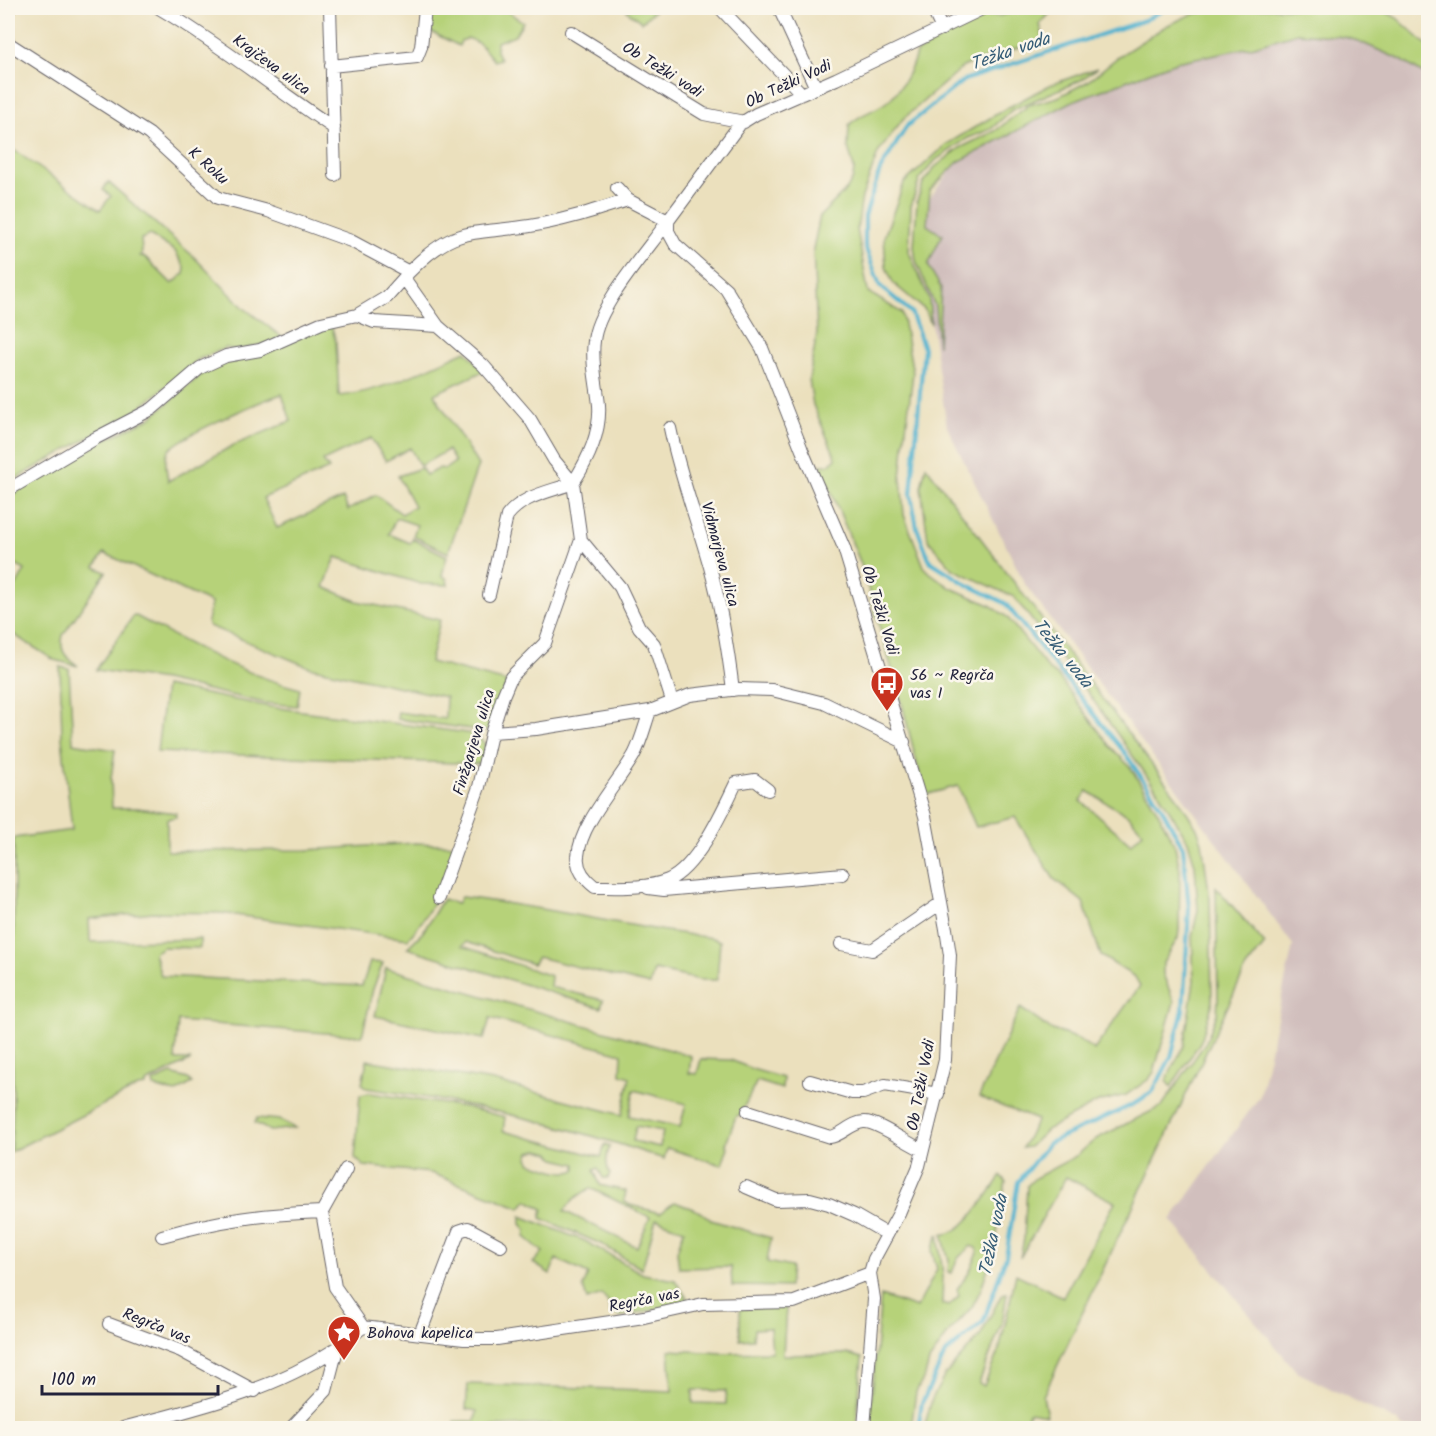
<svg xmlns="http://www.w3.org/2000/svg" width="1436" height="1436" viewBox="0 0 1436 1436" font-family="Kalam,sans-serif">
	<rect width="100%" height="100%" fill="#fbf7ec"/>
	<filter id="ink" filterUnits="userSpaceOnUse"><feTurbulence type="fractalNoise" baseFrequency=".0167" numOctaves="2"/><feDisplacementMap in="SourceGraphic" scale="12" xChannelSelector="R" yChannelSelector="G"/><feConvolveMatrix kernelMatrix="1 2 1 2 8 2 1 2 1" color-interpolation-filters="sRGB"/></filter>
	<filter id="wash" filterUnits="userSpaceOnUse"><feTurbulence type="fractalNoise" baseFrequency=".008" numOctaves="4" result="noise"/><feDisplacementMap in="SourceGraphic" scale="24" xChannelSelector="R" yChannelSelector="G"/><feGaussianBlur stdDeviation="1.35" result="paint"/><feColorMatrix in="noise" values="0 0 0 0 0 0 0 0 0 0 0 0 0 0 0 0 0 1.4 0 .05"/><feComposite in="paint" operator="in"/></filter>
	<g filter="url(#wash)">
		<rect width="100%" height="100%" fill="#ebe0bd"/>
		<!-- industrial -->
		<path fill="#d1bfbd" d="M1218,8L1428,49V1428H1402L1398,1422L1297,1372L1171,1220L1260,1096L1293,945L1026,586L947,427L926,290L925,204L961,157L1154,40Z"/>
		<!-- green -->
		<path fill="#b6d279" stroke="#6c7a5a" stroke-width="1.5" fill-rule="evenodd" d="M430,8H508L507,11L523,22L515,35L497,42L496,51L500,59L494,61L480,44L468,38L461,41L459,46L429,31Z
			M629,8H657L642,22L627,11Z
			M1030,8H1055L1040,24L1044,41L995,54L963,67L902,120L878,153L862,197L857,229L868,292L902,313L913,373L904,445L901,478L904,515L925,569L951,588L990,605L1007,617L1049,670L1057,675L1111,747L1131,768L1158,812L1175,846L1180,870L1179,930L1178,938L1163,963V974L1174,1002L1154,1072L1149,1079L1126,1095L1098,1102L1048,1129L1029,1147L1022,1148L1037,1120L979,1097L1020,1008L1050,1029L1078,1039L1094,1050L1140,986L1135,977L1101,956L1083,902L1054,879L1015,817L976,827L958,786L925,795L901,700L861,564L820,465H828L836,458L813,405L809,379L817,333L813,249L820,216L847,189L853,178L854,168L848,147L849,125C863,111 878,111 890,99C902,88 912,69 916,53L982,15L999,16ZM1087,791L1129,816L1143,832L1131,844L1081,801Z
			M1216,8H1379L1397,18L1428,46V77L1401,60L1358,41L1344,37L1297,33L1251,47L1176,62L1073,101L958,162L930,190L927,225L942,235L928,265L941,288L938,346L935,306L916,261L914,247L917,201L923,183L935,167L960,148L995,131L1029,105L1058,97L1087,82L1119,56L1166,26L1190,15Z
			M1097,68L1081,80L1012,110L991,129L968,138L936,160L920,178L911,206L909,252L929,299L931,324L925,310L893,283L886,267L884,237L904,183L947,144L1005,109L1050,85Z
			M8,146L100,210L111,196L103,190L108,182L193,256L244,308L282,337L270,343L237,350L226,348L199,359L136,411L8,483ZM150,235L175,251L185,268L184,274L172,284L145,257L140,256L142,252L141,239Z
			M331,324L336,342L339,396C382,392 426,369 466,351L484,371L434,394L478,465L448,553L413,536L417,525L396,518L389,534L410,543L413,539L447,556L442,575L447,579L448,585L421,584L336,557L324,587L357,601L440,620L430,662L507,682L490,728L486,731L397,719L398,712L445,719L446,697L309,667L209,626L207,622L211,603L104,553L95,567L106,572L63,635C59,652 65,656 78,666L54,660L8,631V581L16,586L25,570L8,561V498L25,486L66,466L94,445L150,418L215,363ZM282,394L291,421L234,445L168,481C167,472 164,462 167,453C174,438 263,400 282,394ZM371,438L386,461L410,448L420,466L448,450L455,462L445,469L440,468L426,475L421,468L398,476L414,506L402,514L376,495L348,510L343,498L277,528L263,498L329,469L323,461Z
			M926,466L1179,800L1197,828L1202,842L1210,899L1212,1005L1201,1041L1171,1087L1166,1081L1184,1045L1194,981L1192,937L1198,910L1195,865L1188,841L1159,793L1084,687L1014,597L953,569L928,540L921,487Z
			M134,615C187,643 241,674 300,689L297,706L265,703L164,680L96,670Z
			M60,667L69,669L73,743L115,750L111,778L112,808H137L176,813V817L167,819V851L307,850L415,843L458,845C444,880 433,911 408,939L221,913L153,912L89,919L90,942L200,939V948L163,947L154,953L161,976L362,986L370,962L383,963L373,989L362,1036L178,1021L175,1060H191L146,1083V1086L138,1087L8,1153L11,1147L13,1112V1072L8,1018V955L14,934V838L72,830L62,738Z
			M165,686L271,707L475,734L485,744L482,764L157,752Z
			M1216,887L1265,944L1246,968L1043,1396L1047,1415L1029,1412L1024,1428H924L932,1399L945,1375L980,1336L1002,1294L1007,1293L1002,1323L979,1383L984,1386L1000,1347L1016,1274L1063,1297L1115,1202L1066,1177L1020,1258L1024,1239L1027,1186L1035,1178L1076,1156L1096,1139L1162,1106L1206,1042L1217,1014L1218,999Z
			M461,897C545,907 628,927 712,938L720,941L717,980H700L654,970L650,985L538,957L533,964L466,942L462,946L551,976L550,987L603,1000L601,1008L407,948L423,932L443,899L457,904Z
			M386,968L691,1056L689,1073L697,1074L701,1059L731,1060L752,1069L783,1078L782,1089L757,1081L740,1115L736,1116L726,1144L728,1147L722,1165L667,1148L664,1159C567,1125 468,1102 366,1088L362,1084L367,1060L493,1081L622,1115L630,1077L621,1074L622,1054L490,1018L484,1039L375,1016ZM634,1090L686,1104L680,1127L629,1116ZM636,1126L663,1131L660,1147L633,1141Z
			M171,1074L188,1079L192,1083L175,1093L154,1087L153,1082Z
			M370,1093L465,1107L505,1117L503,1131L601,1157L605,1144L610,1146C606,1156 605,1164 610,1174L608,1178H603L598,1168L594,1170L600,1185L626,1191L624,1201L630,1205L660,1213L675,1202L701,1212L711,1220L771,1238L767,1262L791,1267L789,1287L732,1286L731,1267L679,1268L677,1251L684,1230L656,1219L642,1269L603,1245L541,1218L543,1209L527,1200L521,1208L431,1173L364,1166L355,1158L360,1095ZM538,1150L551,1153L555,1159L576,1164V1170C565,1176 544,1167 531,1163L528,1158L530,1152ZM590,1188L650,1217L637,1247L564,1211L574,1199Z
			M257,1118L280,1120L295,1128L270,1131L255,1123Z
			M1001,1176L1006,1182L998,1218L997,1241L981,1289L972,1307L950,1331L929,1361L925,1376L916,1392L911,1428H869L881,1296L917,1308L937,1269L932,1251L938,1234L943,1276L942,1304L949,1306L959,1296L957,1289L969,1273L978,1252L976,1248L971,1246L957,1259L952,1273L948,1272L949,1261L942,1234C963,1237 989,1192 1001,1176Z
			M521,1216L585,1241L643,1274L675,1280L689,1301L681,1305L621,1316L610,1312L608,1302L602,1295L587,1300L583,1287L588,1274L556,1259L550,1274L533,1263L543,1252L525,1237L526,1230L521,1224Z
			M740,1308H786L783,1355L848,1354L862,1358L856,1428H552L551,1424L454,1428L455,1421H475L477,1411L466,1409L468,1384L672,1391L669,1350L724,1353L772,1352L770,1328L754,1329L753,1339L740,1340ZM693,1390L726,1391V1404L693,1403Z"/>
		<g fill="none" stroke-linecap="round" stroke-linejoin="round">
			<!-- stream -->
			<path stroke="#51b2cf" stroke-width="4" d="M1426,8L1428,9
				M918,1428L922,1403L945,1354L983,1322L1006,1257L1018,1182L1049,1143L1134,1104L1153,1091L1171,1057L1183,1010L1189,909L1183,847L1160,805L1125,753L1005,603L966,584L930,561L917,528L911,494L924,348L911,312L880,286L865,246V216L880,170L907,126L964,80L1145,20L1167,8"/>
		</g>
	</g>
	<g filter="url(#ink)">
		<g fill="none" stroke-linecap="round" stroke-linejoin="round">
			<defs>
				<path id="street" d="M159,8C220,44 275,89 334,128
					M330,8L335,175
					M720,8L802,94
					M779,8L816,88
					M932,8L942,29
					M8,10L10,8
					M571,32L704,114L744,122
					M8,43L149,134L218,198L268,211L351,241L409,272C455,225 471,235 530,226C563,221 596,210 628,200
					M331,66L417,57L421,47L425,8
					M409,272L404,278L438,326L483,365L530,419L554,460L573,483L581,540L545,643L511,677L503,696L491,734L479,787L439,898
					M357,315L374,322L438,326
					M670,428C680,476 697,520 710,567C721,607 728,649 733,690
					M8,490L96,438L152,409L200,368L226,356L260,350L321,323L357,315L387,297L404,278
					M581,540L620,587L639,627L654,644L672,701
					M489,595L507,516C523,495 550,492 573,483C588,460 601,433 599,405C597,385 591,362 594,341C597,306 647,251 668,221L628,200L617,188
					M650,711C645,725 641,742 634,755C618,783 580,824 578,856C576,870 586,880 595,887C619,887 645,889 668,880C697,868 723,810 736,783L755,780L768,790
					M492,732L536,729L650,711L690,695L739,689L772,690L824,703L904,742
					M648,888L664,890L843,874
					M841,944L872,950L941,903
					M810,1081L852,1093H863L885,1085L938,1094
					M748,1111L830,1137C841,1136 852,1122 864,1122C877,1121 908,1144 923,1150
					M346,1169L322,1212L335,1287L363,1327L464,1339H497L644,1317L703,1304L794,1302L870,1273
					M746,1187L776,1200L810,1199L829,1204L854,1215L887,1234
					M162,1236C219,1220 263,1214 322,1212
					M109,1324L181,1351L255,1391
					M420,1334L459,1231L468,1228L501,1246
					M123,1428C197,1408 270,1392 334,1350C345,1344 353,1334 363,1327
					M291,1428L326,1391L337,1349
					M864,1428L874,1299L870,1273L874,1259L899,1213L919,1166L945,1060L950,955L946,929L925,816L844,548L802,450L762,348L726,289L675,244L668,231V221L740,124L756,114L836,79L984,8"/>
			</defs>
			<!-- street casing -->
			<use href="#street" stroke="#686468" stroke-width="14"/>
			<!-- street -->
			<use href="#street" stroke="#fff" stroke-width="12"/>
		</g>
	</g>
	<!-- icons -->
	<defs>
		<symbol id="bus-pin" viewBox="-11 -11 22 30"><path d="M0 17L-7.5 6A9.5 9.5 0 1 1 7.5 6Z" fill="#c8321e" stroke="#fbf7ec"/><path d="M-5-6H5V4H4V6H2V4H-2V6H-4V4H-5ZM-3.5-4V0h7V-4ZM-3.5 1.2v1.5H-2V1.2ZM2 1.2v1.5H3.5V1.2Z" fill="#fff"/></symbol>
		<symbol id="sight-pin" viewBox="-11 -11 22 30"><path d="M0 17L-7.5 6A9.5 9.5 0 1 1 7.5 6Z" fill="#c8321e" stroke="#fbf7ec"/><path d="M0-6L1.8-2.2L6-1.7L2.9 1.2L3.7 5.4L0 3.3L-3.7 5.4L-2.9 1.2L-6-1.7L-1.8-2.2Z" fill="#fff"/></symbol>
	</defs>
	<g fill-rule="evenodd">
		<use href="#bus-pin" x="868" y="664" width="38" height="52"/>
		<use href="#sight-pin" x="325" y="1313" width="38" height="52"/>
	</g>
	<g text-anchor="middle" stroke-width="5" stroke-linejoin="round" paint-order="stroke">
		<!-- street labels -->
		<g font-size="16" fill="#22223b" stroke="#fbf7ec">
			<text transform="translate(272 64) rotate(36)" y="6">Krajčeva ulica</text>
			<text transform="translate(663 69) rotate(32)" y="6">Ob Težki vodi</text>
			<text transform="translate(788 83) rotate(-25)" y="6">Ob Težki Vodi</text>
			<text transform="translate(209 165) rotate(42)" y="6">K Roku</text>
			<text transform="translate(721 554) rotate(75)" y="6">Vidmarjeva ulica</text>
			<text transform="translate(881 610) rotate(73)" y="6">Ob Težki Vodi</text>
			<text transform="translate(473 742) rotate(-73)" y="6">Finžgarjeva ulica</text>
			<text transform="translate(920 1085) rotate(-79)" y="6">Ob Težki Vodi</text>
			<text transform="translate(644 1299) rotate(-11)" y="6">Regrča vas</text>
			<text transform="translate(157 1325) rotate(22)" y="6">Regrča vas</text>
		</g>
		<!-- poi labels -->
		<g font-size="16" fill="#22223b" stroke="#fbf7ec" text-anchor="start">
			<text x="910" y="680">56 ~ Regrča<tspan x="910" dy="18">vas I</tspan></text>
			<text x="367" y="1338">Bohova kapelica</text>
		</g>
		<!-- water labels -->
		<g font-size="18" font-style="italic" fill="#355c76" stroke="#fbf7ec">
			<text transform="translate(1010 51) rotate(-19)" y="6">Težka voda</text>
			<text transform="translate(1063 653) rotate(51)" y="6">Težka voda</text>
			<text transform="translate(993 1235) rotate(-78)" y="6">Težka voda</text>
		</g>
	</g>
	<!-- margin -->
	<rect width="1436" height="1436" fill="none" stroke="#fbf7ec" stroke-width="30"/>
	<!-- scale -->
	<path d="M42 1385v9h176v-9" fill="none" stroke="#22223b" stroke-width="3"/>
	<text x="51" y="1385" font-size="18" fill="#22223b" stroke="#fbf7ec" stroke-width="4.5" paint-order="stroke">100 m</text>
</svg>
